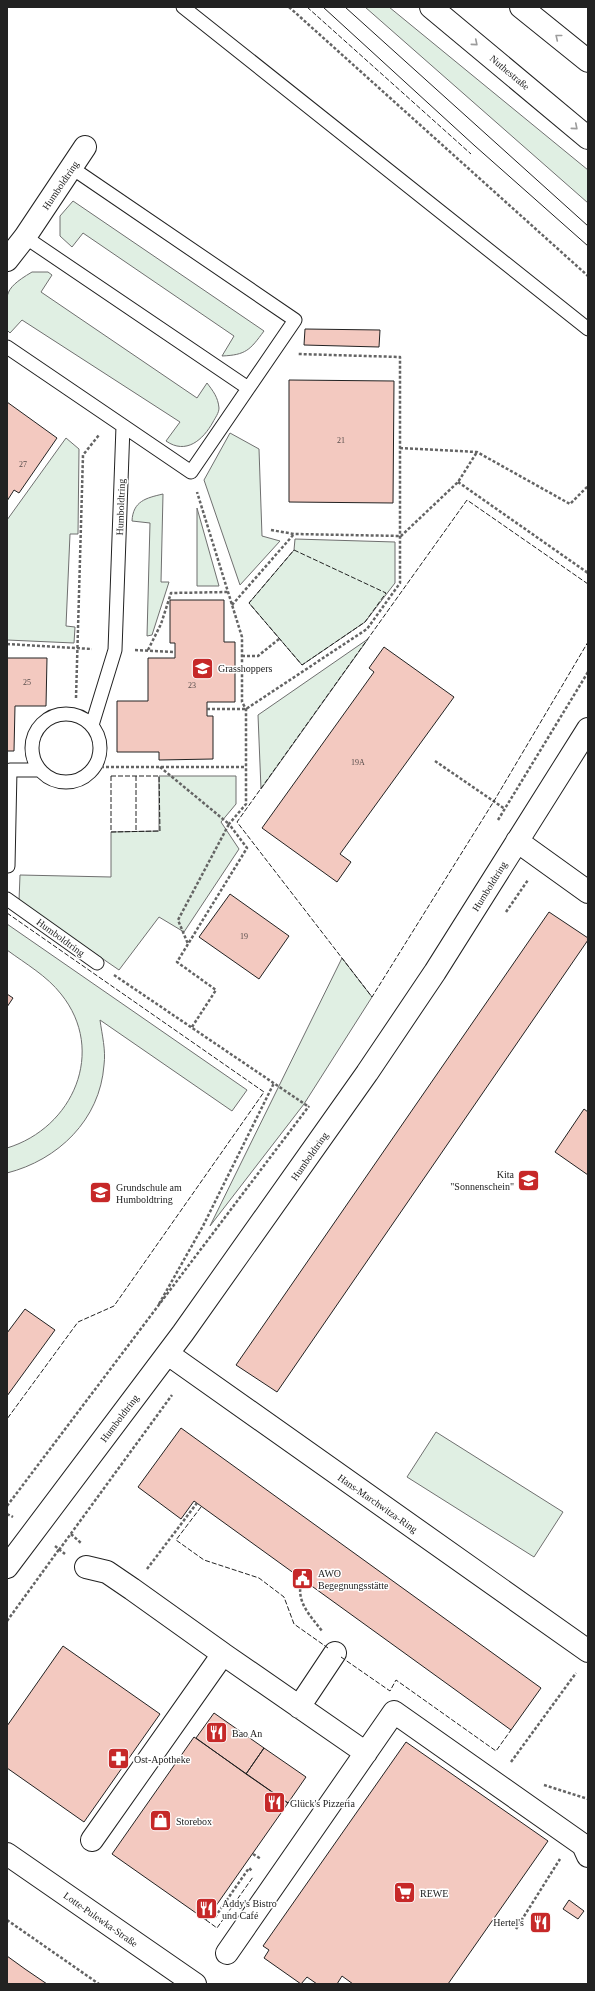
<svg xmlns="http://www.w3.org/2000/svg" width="595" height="1991" viewBox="0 0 595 1991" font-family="Georgia,serif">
	<rect width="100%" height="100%" fill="#fff"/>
	<!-- green -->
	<path fill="#e0efe3" stroke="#6f6f6f" d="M365,7H389L588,170V203Z
		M73,201L264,331C250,350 246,355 222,356L234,336L83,233L72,247L60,236V216Z
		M32,272H48L52,275L41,292L197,398L207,383C213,391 218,397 219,408C219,413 215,418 213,422C203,440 186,455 166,441L180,422L22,320L10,333L7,330C7,295 0,291 32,272Z
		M230,433L259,449L262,536L280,541L240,585L204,480Z
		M66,438L79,449L78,534H70L66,626L75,627L74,643L7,640V520Z
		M163,494L161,582H169L152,635L147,636L150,523L132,521C133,501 146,498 163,494Z
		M197,508L219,586H197Z
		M295,539L395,542V583L365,622L302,665L249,603L294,550Z
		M368,639L261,789L258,715Z
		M159,776H236V804L221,822L239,849L184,932L159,917L119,970L19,901L20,875L111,877V832L159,831Z
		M7,924L247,1090L232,1111L100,1020C102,1035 106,1050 104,1065C100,1120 58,1160 7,1173V1148C73,1128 107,1051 61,994C47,976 26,964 7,950Z
		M342,958L372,997L304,1104L210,1226Z
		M436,1432L563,1512L534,1557L407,1477Z"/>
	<!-- building -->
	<path fill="#f3c9c0" stroke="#222" d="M305,329L380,330L379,347L304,345Z
		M289,380L394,381L393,503L289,502Z
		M7,402L57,438L19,493L14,490L7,501Z
		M170,600H224V642H235V702H207V716H213V759L159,760V752H117V701H148V658H175V643H170Z
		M384,647L454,697L340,854L351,862L337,882L262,828L374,672L369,668Z
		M7,658H47L46,706H15L14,751H7Z
		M230,894L289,936L259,979L199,937Z
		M549,912L588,938V940L277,1392L236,1365Z
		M7,994L13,998L7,1007Z
		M584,1109L588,1112V1175L555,1152Z
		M25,1309L55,1330L7,1396V1333Z
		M181,1428L541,1688L511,1730L194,1501L181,1519L138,1487Z
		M63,1646L160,1714L84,1822L7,1768V1726Z
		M214,1713L264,1748L246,1774L196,1738Z
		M194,1737L288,1803L206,1920L112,1854Z
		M406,1742L548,1841L448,1984H353L342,1976L337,1984H317L307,1977L301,1984L264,1958L269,1950L263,1946Z
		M264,1748L306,1777L288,1803L246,1774Z
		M569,1900L584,1911L578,1919L563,1909Z
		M7,1956L25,1969L47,1984H7Z"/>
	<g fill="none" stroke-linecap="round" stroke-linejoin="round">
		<defs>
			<path id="lane" d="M183,7L588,329
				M25,237L248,388
				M7,347L191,472L295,320L72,168
				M32 748a34 34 0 1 1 68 0a34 34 0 1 1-68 0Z
				M92,725L115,650L123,426
				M8,866L10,770H39
				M7,899L97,963"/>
			<path id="street" d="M7,260L25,237L85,147
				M517,841L588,892
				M168,1354L588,1651
				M7,1567L183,1333L367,1073L435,972L588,729
				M86,1567L107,1572L132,1589L223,1654L92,1840
				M223,1654L366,1753
				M299,1707L335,1653
				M7,1854L195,1984
				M227,1953L394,1712L583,1845L588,1856"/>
			<path id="highway" d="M431,7L588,138
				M521,7L588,61"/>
		</defs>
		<!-- lane casing -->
		<use href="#lane" stroke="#222" stroke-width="15"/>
		<!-- street casing -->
		<use href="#street" stroke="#222" stroke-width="24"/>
		<!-- highway casing -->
		<use href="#highway" stroke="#222" stroke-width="24"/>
		<!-- path -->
		<path stroke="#646464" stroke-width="2.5" stroke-dasharray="3 2" stroke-linecap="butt" d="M289,7L588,276
			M400,448L477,452L570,504L588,486
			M458,482L588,573
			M271,530L294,534L401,536L458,482L477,452
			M232,605L294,534
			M7,644L92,649
			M135,650L175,652
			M148,650L161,624L171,593L228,592
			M242,656H258L279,639
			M76,698L83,455L99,435
			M207,709H246L367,629L400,583V357L298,354
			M435,761L505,809
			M96,767H246
			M160,767L229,824L178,920L188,944
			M498,820L588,672
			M506,912L528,880
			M114,975L309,1107
			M192,1027L216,990L177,962L247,848L229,824L246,804V709L242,702V637L197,492
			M159,1304L203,1226L274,1083
			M7,1506L309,1106
			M7,1514L13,1517
			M71,1534L81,1543
			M55,1546L65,1554
			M59,1550L172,1395
			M147,1569L197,1503
			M302,1579C295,1601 309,1614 322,1631
			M7,1621L60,1548
			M511,1762L576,1673
			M544,1785L588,1799
			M253,1854L261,1859
			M215,1917L249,1868L252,1871
			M7,1920L99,1984
			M516,1929L560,1859"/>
		<!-- lane -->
		<use href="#lane" stroke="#fff" stroke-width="13"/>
		<!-- street -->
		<use href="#street" stroke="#fff" stroke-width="22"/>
		<!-- highway -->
		<use href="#highway" stroke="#fff" stroke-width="22"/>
		<!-- tram -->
		<path stroke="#222" stroke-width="1" d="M323,7L475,146L588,246
			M345,7L588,226"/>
		<!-- fence -->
		<path stroke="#222" stroke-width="1" stroke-dasharray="5 2" stroke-linecap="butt" d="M307,7L471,154
			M294,550L386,593L365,622L302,665L249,603Z
			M588,584L467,500L237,822L372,997L494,801L588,642
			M111,776H159L160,831L111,832Z
			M136,776V831
			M7,913L264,1092L114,1306L78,1322L7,1419
			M201,1507L176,1540L204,1560L259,1578L284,1597L294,1624L328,1648
			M341,1657L390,1691L396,1680L496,1751L511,1730
			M206,1920L217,1928L253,1877"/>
	</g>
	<!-- one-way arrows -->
	<defs><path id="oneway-chevron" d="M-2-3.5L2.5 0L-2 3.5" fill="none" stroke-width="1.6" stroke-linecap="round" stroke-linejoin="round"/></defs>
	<g stroke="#9c9c9c">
		<use href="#oneway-chevron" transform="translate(558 37) rotate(-141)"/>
		<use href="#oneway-chevron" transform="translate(475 43) rotate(40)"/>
		<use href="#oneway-chevron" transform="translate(575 127) rotate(40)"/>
	</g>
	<!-- icons -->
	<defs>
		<symbol id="school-square" viewBox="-11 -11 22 22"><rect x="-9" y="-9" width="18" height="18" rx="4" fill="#c62828" stroke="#fff"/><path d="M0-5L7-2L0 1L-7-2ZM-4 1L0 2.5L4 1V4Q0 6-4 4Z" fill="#fff"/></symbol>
		<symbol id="civic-square" viewBox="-11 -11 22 22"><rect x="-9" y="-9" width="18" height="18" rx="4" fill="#c62828" stroke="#fff"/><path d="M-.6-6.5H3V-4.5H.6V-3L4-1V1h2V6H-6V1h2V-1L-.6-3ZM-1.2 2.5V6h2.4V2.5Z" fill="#fff"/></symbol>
		<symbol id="restaurant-square" viewBox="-11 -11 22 22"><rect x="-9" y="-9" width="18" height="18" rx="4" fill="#c62828" stroke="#fff"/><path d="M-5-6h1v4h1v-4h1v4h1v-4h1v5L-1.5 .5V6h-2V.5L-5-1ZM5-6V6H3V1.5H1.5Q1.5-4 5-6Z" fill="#fff"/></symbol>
		<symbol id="pharmacy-square" viewBox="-11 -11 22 22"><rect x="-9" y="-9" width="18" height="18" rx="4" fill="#c62828" stroke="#fff"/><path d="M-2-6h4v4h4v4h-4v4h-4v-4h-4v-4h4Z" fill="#fff"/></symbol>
		<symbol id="shop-square" viewBox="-11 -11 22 22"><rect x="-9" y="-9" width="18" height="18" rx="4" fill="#c62828" stroke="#fff"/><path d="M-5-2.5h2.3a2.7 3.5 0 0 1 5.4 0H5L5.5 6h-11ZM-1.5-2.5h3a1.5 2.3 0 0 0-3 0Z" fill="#fff"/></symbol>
		<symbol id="supermarket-square" viewBox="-11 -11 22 22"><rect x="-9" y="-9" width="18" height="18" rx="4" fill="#c62828" stroke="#fff"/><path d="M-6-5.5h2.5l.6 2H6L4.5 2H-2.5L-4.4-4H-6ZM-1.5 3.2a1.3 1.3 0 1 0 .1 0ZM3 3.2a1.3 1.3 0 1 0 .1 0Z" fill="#fff"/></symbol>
	</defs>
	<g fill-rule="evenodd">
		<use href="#school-square" x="190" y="656" width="25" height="25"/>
		<use href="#school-square" x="516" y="1168" width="25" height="25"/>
		<use href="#school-square" x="88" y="1180" width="25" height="25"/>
		<use href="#civic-square" x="290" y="1566" width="25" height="25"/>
		<use href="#restaurant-square" x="204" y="1720" width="25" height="25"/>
		<use href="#pharmacy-square" x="106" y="1746" width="25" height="25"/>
		<use href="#restaurant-square" x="262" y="1790" width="25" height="25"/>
		<use href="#shop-square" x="148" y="1808" width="25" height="25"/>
		<use href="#supermarket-square" x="392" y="1880" width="25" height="25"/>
		<use href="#restaurant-square" x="194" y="1896" width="25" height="25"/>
		<use href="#restaurant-square" x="528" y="1910" width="25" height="25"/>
	</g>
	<g text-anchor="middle" stroke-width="3" stroke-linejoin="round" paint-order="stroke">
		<!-- number labels -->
		<g font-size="8" fill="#564c4a">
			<text x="341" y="443">21</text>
			<text x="23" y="467">27</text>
			<text x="27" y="685">25</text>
			<text x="192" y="688">23</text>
			<text x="358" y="765">19A</text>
			<text x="244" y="939">19</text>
		</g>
		<!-- street labels -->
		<g font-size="10" fill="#222" stroke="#fff">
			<text transform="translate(510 72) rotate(40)" y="4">Nuthestraße</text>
			<text transform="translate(60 185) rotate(-56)" y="4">Humboldtring</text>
			<text transform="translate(120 507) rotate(-88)" y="4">Humboldtring</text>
			<text transform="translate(489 886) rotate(-58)" y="4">Humboldtring</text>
			<text transform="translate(61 937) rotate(36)" y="4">Humboldtring</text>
			<text transform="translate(309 1156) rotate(-55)" y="4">Humboldtring</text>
			<text transform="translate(119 1418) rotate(-53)" y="4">Humboldtring</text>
			<text transform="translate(378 1503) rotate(35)" y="4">Hans-Marchwitza-Ring</text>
			<text transform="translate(101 1919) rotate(35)" y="4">Lotte-Pulewka-Straße</text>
		</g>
		<!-- poi labels -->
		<g font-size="10" fill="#222" stroke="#fff" text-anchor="start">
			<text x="218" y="672">Grasshoppers</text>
			<text x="514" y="1178" text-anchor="end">Kita<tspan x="514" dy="12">"Sonnenschein"</tspan></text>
			<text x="116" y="1191">Grundschule am<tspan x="116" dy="12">Humboldtring</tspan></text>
			<text x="318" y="1577">AWO<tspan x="318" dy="12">Begegnungsstätte</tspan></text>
			<text x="232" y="1737">Bao An</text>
			<text x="134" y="1763">Ost-Apotheke</text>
			<text x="290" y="1807">Glück's Pizzeria</text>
			<text x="176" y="1825">Storebox</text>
			<text x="420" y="1897">REWE</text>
			<text x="222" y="1907">Addy's Bistro<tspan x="222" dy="12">und Café</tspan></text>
			<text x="524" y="1926" text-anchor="end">Hertel's</text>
		</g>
	</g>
	<!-- border -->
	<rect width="595" height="1991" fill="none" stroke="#222222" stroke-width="16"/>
</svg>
